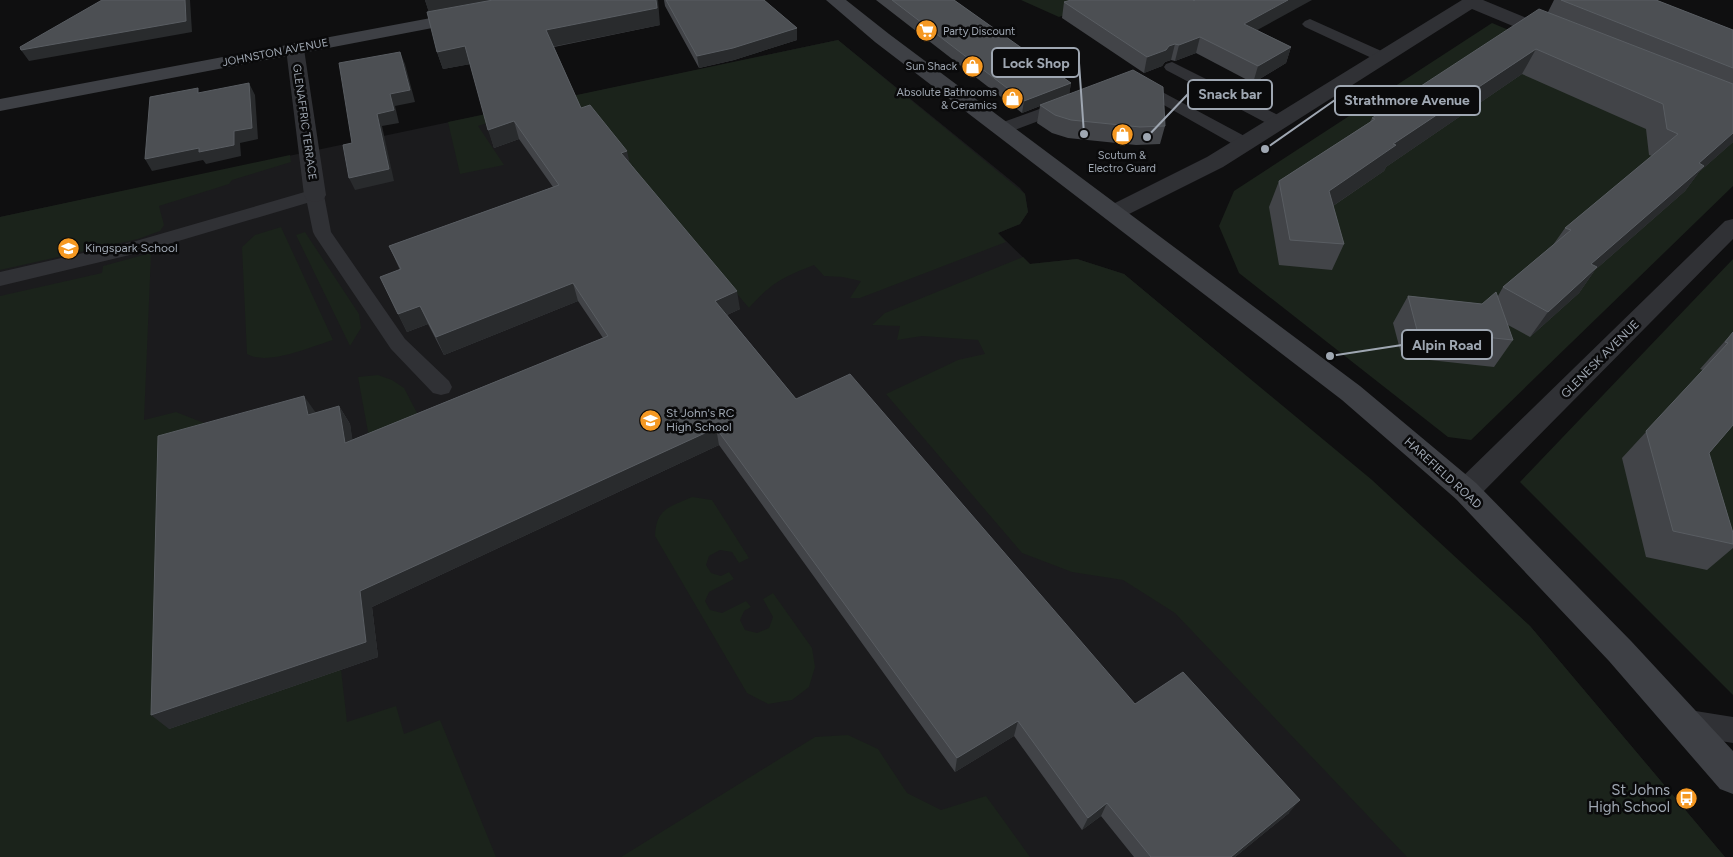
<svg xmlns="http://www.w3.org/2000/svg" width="1733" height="857" viewBox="0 0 1733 857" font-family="Figtree,sans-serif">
	<rect width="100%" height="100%" fill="#0f0f10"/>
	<!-- built -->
	<path fill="#1b1b1d" d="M838,40L1020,188L1025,194L1028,212L1020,224L998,233L1030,264L1077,259L1124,274L1226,359L1530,626L1725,857H0V217Z"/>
	<!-- green -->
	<path fill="#1b231b" d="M1021,0H1088L1092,5L1059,17Z
		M1492,23L1733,124V186L1471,440L1448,437L1239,273L1219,226L1234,191Z
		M838,40L1025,194L1028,212L1020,224L998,233L1006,242L860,298H850L861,281L843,277L824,276L814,265C783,277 771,283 749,308L631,169L548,103L478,126L504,165L460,174L448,122Z
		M290,155L291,162L232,180L229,184L159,206L164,225L160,231L138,239L0,270V217Z
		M281,227L333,340C310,347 268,366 247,354L242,247L255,235Z
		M305,232L359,314L361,328L350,346L296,235Z
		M151,253L144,420L176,412L204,423L203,445L341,670L347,722L396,706L404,734L440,720L496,857H0V296L102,273L103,266Z
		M1023,257L1030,264L1077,259L1124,274L1372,480L1530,626L1725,857H1407L1175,613L1123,580L1072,572L1022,553L886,394L958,360L985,354L978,340L922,336L897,340L900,326L872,325L885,313Z
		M1733,259V695L1520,482Z
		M378,375L392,380L404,388L427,432L372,454L358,377Z
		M692,497L712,500L749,558L739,563L732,552L720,550L709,556L706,565L711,573L721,576L729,572L734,579L709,592L705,601L710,610L722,613L746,601L751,607L744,611L740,620L745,630L757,633L769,628L773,617L763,599L773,593L812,648L815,667L809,687L792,700L768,704L747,693L655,536C656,508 670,507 692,497Z
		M848,735L878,749L907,793L941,810L986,796L1030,857H621L815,737Z"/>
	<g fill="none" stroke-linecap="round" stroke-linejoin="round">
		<!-- lane -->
		<path fill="#303135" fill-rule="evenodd" d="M1310,19L1388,54L1390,57L1388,60H1376L1305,27L1302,24L1305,21Z
			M1172,62L1284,118L1286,122L1284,126H1272L1166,70L1164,67L1166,64Z
			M1138,79L1250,139L1253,143L1250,147L1244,148L1238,147L1132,87L1130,84L1132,81Z
			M1067,99L1073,100L1075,104L1073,108L1007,133H995L993,129L995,125Z
			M315,189L321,191L324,195L331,232L405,339L449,381L452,387L449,393L441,395L433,393L391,349L315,236L313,232L307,203L138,253L0,286V272L136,241Z
			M1683,709L1733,717V743L1683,735L1673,731L1669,722L1673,713Z"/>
		<!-- street -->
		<path fill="#303135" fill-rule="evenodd" d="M1462,0H1483L1560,32L1562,36L1560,40L1553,42L1546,40L1472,9L1223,167L1121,218L1113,220L1105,218L1102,213L1105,208L1207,157Z
			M295,43L302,45L304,49L326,195L323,200L315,202L307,200L304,195L286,49L288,45Z
			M1733,219V239L1476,499L1466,503L1456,499L1452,491L1456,483L1725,221Z"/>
		<!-- secondary -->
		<path fill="#3e4045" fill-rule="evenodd" d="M826,0H846L889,34L1360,386L1476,483L1631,641L1733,751V794L1720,789L1609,661L1456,499L1342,400L875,42Z
			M468,11L474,12L477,16L474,20L0,111V99Z"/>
	</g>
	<!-- wall -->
	<path fill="#424448" d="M425,0L660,25L554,47L581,108L630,163L740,309L727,315L796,399L1135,704L1289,813L1235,857H1134L1101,816L1082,830L1014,736L955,772L719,445L372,607L378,657L169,729L316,413L339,406L350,424L352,440L603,338L578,301L444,355L428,324L407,332L380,277L400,270L389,246L553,187L519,139L494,148L470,64L443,69L437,52L429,12Z
		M664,0H764L797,28V40L734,60L699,68L665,6Z
		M876,0H954L1071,83L1069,94L1165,126L1160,144L1136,145L1068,138L1052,133L1037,123L1040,106L1022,113Z
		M1554,0H1656L1733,30V142L1699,172L1685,191L1595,270L1579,293L1530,337L1508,325L1513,340L1494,367L1402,357L1393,323L1408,296L1482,304L1498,296L1503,287L1553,245L1565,228L1652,156L1649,155L1646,129L1522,74L1386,167L1384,171L1333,206L1344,244L1332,270L1279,265L1269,207L1279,181L1370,122L1372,118L1548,12Z
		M1064,2L1257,30L1291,47L1286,63L1253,83L1196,53L1175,61L1171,60L1165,62L1162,66L1144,73L1062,18Z
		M1733,332V425L1709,453L1733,533V548L1707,570L1646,557L1622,458L1703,370L1700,369Z"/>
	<!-- shaded-wall -->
	<path fill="#292b2d" d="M185,0H190L192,32L29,61L21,50Z
		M425,0H512L430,16Z
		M656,0H658L660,25L551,47L546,30Z
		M1288,0H1312L1239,40L1244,24Z
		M797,28V40L734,60L699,68L697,56Z
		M1200,37L1196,53L1175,61L1179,45Z
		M1175,44L1171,60L1165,62L1162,66L1144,73L1147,57L1169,46Z
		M465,46L471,64L443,69L437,52Z
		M1291,47L1286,63L1253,83L1258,66Z
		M1536,49L1522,74L1386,167L1384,171L1318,216L1329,191L1393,144Z
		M400,52L405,64L415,102L395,106L399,123L382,126L394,181L355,190L349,178L377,114L390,94Z
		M249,83L255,95L258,139L240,143L241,156L206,164L203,160L152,171L145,159L234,131Z
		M1071,83L1069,96L1040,105V106L1022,113L1024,101Z
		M514,121L519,139L494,148L488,130Z
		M1733,132V142L1732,143L1699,172L1685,191L1595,270L1579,293L1530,337L1548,312L1591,264Z
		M627,151L631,169L621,153Z
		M573,283L578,301L444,355L436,337Z
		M737,291L740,309L718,319L715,301Z
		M420,306L428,324L407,332L398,314Z
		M304,396L316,413L308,415Z
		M339,406L350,424L356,461L345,443Z
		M716,428L719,445L372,607L378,657L169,729L151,715L360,591Z
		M1018,721L1014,736L955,772L957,758Z
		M1300,800L1289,813L1235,857H1231Z
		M1107,803L1101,816L1082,830L1088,818Z"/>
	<!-- building -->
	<path fill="#4c4f53" stroke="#595d62" d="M102,0H185L186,21L21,50L20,47Z
		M493,0H656L657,8L546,30L581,108L590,105L627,151L621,153L737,291L715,301L796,399L850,374L1135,704L1183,672L1300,800L1231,857H1151L1107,803L1088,818L1018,721L957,758L716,428L360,591L366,642L151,715L158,436L304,396L308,415L339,406L345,443L608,336L573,283L436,337L420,306L398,314L380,277L401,269L389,246L559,185L514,121L488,130L465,46L437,52L427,12Z
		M666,0H764L797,28L733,48L697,56Z
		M892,0H954L1071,83L1024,101Z
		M1071,0H1193L1194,1L1195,0H1288L1244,24L1291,47L1258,66L1200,37L1179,45L1175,44L1169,46L1166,50L1147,57L1064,2Z
		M1561,0H1656L1733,30V68Z
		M1539,9L1733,84V133L1699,163L1704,166L1591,264L1597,267L1548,312L1503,287L1571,230L1565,228L1678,134L1667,129L1663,104L1536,49L1393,144L1396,145L1329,191L1344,244L1290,240L1279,181L1375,119L1372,118Z
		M400,52L410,90L390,94L394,110L377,114L389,169L349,178L343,145L352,143L339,63Z
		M1133,70L1163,87L1165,126L1140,127L1071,120L1055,115L1040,105Z
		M249,83L252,128L234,131V145L199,152V148L145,159L150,97L198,88V93Z
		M1496,292L1513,340L1417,330L1408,296L1482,304Z
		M1733,332V425L1709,453L1733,533V544L1673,531L1646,431L1728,343L1725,342Z"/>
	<!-- icons -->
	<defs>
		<symbol id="supermarket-disc" viewBox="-11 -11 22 22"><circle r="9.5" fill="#f59822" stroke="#0a0a0b"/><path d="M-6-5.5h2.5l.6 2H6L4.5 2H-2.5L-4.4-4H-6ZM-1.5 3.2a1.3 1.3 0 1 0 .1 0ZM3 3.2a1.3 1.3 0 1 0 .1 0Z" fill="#fff"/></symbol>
		<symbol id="shop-disc" viewBox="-11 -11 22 22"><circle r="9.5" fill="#f59822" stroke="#0a0a0b"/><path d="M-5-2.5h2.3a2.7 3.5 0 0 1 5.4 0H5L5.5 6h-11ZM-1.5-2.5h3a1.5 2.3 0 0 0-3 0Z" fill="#fff"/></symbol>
		<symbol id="school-disc" viewBox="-11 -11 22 22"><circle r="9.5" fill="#f59822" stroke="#0a0a0b"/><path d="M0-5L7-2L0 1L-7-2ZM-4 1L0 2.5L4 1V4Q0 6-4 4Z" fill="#fff"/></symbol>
		<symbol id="bus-disc" viewBox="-11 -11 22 22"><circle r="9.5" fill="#f59822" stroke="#0a0a0b"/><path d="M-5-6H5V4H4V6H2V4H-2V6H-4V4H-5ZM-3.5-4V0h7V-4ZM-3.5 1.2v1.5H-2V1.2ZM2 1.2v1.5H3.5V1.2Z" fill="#fff"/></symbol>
	</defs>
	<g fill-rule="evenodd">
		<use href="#supermarket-disc" x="914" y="18" width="25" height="25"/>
		<use href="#shop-disc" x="960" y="54" width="25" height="25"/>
		<use href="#shop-disc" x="1000" y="86" width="25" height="25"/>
		<use href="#shop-disc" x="1110" y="122" width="25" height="25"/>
		<use href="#school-disc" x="56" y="236" width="25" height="25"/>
		<use href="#school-disc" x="638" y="408" width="25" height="25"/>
		<use href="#bus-disc" x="1674" y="786" width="25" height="25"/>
	</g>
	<g text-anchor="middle" stroke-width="5" stroke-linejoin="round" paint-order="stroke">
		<!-- far-poi labels -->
		<g font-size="11" fill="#9fa7b2" stroke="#0a0a0b" text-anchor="end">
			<text x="943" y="35" text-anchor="start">Party Discount</text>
			<text x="957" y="70">Sun Shack</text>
			<text x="997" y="96">Absolute Bathrooms<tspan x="997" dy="13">&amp; Ceramics</tspan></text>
			<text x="1122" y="159" text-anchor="middle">Scutum &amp;<tspan x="1122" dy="13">Electro Guard</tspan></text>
		</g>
		<!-- far-street labels -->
		<g font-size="11" fill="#9fa7b2" stroke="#0a0a0b">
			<text transform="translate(275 52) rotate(-11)" y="4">JOHNSTON AVENUE</text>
			<text transform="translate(305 122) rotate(82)" y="4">GLENAFFRIC TERRACE</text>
		</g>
		<!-- poi labels -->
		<g font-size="12" fill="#9fa7b2" stroke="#0a0a0b" text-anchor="start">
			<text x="85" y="252">Kingspark School</text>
			<text x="666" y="417">St John's RC<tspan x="666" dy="14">High School</tspan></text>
		</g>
		<!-- street labels -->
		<g font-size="12" fill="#9fa7b2" stroke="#0a0a0b">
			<text transform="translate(1600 359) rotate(-45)" y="4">GLENESK AVENUE</text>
			<text transform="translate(1443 473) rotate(42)" y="4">HAREFIELD ROAD</text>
		</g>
		<!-- near-poi labels -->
		<g font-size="15" fill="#9fa7b2" stroke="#0a0a0b" text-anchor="end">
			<text x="1670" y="795">St Johns<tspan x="1670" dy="17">High School</tspan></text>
		</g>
	</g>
	<!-- callouts -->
	<path fill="none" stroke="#9fa7b2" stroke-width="2" d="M1084 134L1079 63M1147 137L1188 94M1265 149L1335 100M1330 356L1402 345"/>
	<g fill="#9fa7b2" stroke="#0a0a0b" stroke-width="2">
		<circle cx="1084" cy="134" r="5"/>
		<circle cx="1147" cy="137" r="5"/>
		<circle cx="1265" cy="149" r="5"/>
		<circle cx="1330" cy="356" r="5"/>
	</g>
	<g fill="#0a0a0b" stroke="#9fa7b2" stroke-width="2">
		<rect x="992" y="48" width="87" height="29" rx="5"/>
		<rect x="1188" y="80" width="84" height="29" rx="5"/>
		<rect x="1335" y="86" width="145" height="29" rx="5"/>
		<rect x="1402" y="330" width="90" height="29" rx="5"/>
	</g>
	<g font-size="14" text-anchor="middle" font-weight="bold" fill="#9fa7b2">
		<text x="1036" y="68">Lock Shop</text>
		<text x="1230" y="99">Snack bar</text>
		<text x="1407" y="105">Strathmore Avenue</text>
		<text x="1447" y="350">Alpin Road</text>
	</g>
</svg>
